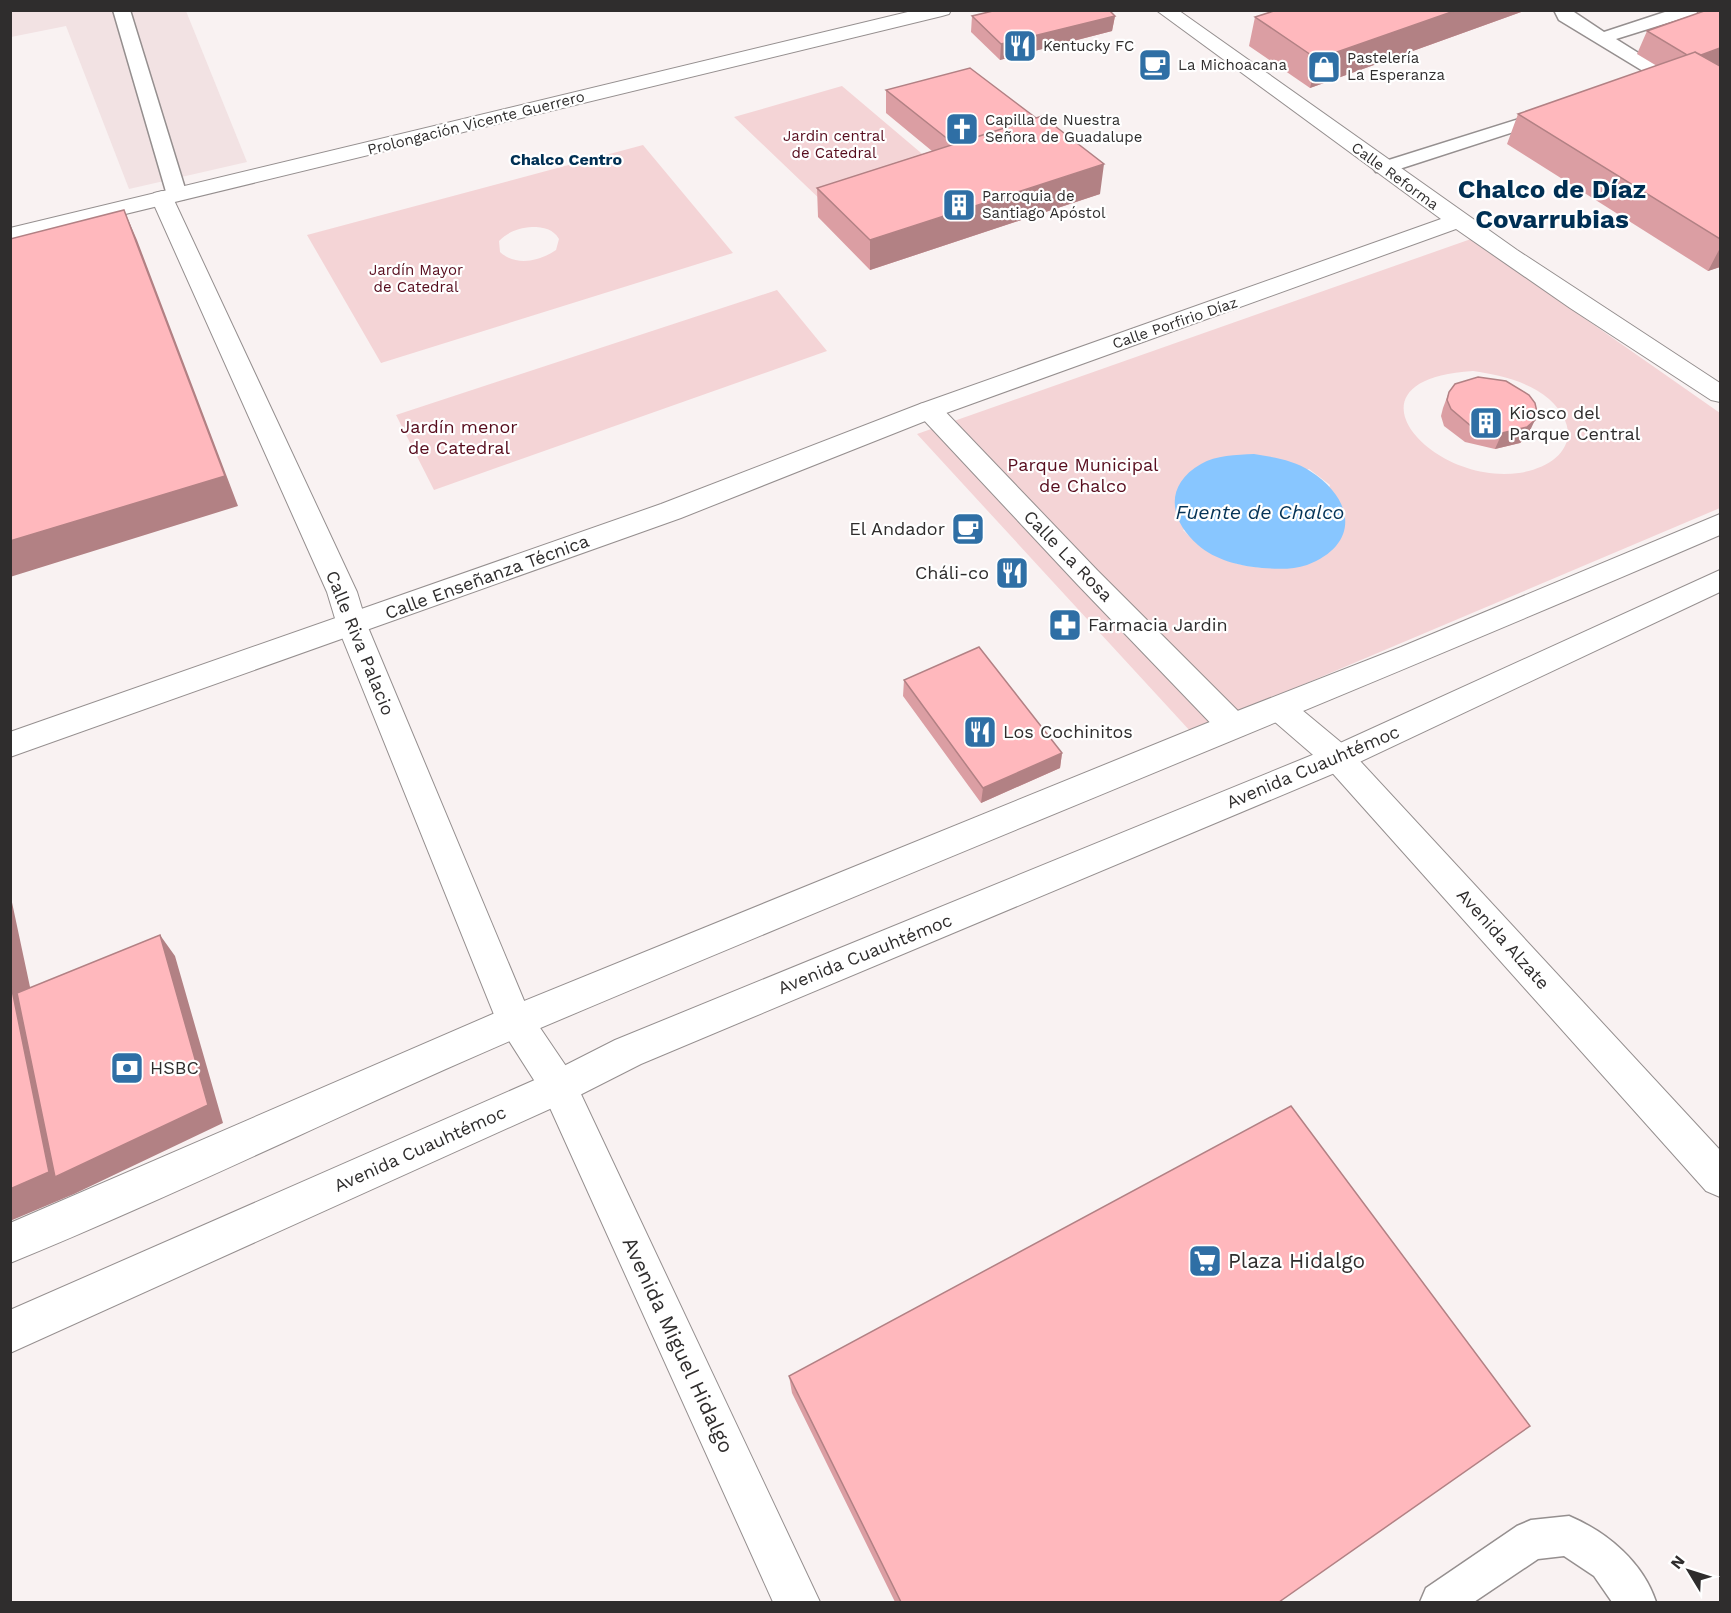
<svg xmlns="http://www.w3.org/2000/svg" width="1731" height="1613" viewBox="0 0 1731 1613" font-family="'Work Sans',sans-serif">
	<rect width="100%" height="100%" fill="#f9f2f2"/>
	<!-- built -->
	<path fill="#f2e2e3" d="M10,11H186L247,162L129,189L66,26L11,37Z"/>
	<!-- green -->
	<path fill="#f4d4d6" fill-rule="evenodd" d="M842,86L940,169L826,205L734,117Z
		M643,145L733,253L381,363L307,235ZM532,227C544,227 553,229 559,239L556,250C540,261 516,267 500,252L499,241C509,231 519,228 532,227Z
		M1471,239L1720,413V508L1191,732L917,434ZM1473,371C1499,375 1528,381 1549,399C1587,434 1563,466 1519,473C1431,486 1335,379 1473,371ZM1309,469L1330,485L1305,565C1256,573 1219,566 1183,530Z
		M777,290L827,351L434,490L396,415Z"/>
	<!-- water -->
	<path fill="#88c6ff" d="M1254,454C1273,457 1294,460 1310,471C1354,499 1361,544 1307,565C1293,570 1276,569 1262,568C1240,566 1215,560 1198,545C1169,520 1164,485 1201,464C1216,455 1236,455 1254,454Z"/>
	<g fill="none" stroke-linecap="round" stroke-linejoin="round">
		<defs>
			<path id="service" d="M113,10H130L187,195L184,199H170L167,195Z
				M1554,10H1571L1604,32L1671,10H1698L1696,14L1616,39L1656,64L1664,76C1656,88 1637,96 1623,93L1620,89L1623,85L1645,78L1646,76L1643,71L1559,20Z
				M1551,109L1557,110L1560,114L1557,118L1390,172H1376L1373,168L1376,164Z
				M1569,1516C1607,1532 1643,1562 1656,1602H1612L1594,1576L1564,1556L1538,1559L1474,1602H1420L1426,1588L1517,1526L1531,1520Z"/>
			<path id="pedestrian" d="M162,191L170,193L173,198L357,592L367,625L533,1022L528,1034L515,1038L502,1034L497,1022L337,625L327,592L151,198L154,193Z
				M929,402L938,404L1097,570L1244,717L1249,726L1244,735L1233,738L1222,735L1077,584L920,416L916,410L920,404Z"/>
			<path id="minor" d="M916,10H951L949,14L942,16L10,242V228Z
				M1156,10H1178L1517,250L1720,383V402L1711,400L1570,308L1456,229L938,416L681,518L10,757V732L661,504L920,404L1441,219Z
				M1279,696L1290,700L1349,749L1720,1150V1197L1706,1191L1327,767L1268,716L1263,708L1268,700Z"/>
			<path id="tertiary" d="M515,1006L528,1010L572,1075L820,1602H773L546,1099L497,1022L502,1010Z"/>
			<path id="secondary" d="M1720,514V535C1326,705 927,864 531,1032C357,1106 186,1191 10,1263V1223L502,1010L1222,717L1401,647Z
				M1720,570V592L1349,767L641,1064L572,1099L10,1353V1310L546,1075L615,1040L1327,749Z"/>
		</defs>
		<!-- service casing -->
		<use href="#service" stroke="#958f8f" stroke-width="3"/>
		<!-- pedestrian casing -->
		<use href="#pedestrian" stroke="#958f8f" stroke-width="2"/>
		<!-- minor casing -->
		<use href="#minor" stroke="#958f8f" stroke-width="2"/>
		<!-- tertiary casing -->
		<use href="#tertiary" stroke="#958f8f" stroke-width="2"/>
		<!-- secondary casing -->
		<use href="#secondary" stroke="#958f8f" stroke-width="2"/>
		<!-- service -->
		<use href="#service" fill="#fff" fill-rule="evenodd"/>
		<!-- pedestrian -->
		<use href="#pedestrian" fill="#fff" fill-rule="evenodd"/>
		<!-- minor -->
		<use href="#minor" fill="#fff" fill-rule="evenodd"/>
		<!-- tertiary -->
		<use href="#tertiary" fill="#fff" fill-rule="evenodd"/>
		<!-- secondary -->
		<use href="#secondary" fill="#fff" fill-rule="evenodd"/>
	</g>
	<!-- wall -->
	<path fill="#db9ea3" d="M1277,10H1527L1310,88L1249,46L1255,17Z
		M1720,10V267L1708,271L1507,144L1518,114L1657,66L1637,54L1647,31Z
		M972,16H1115L1112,31L1000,60L971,32Z
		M886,90L1100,194L870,270L818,217L817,188L932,151L886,113Z
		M1449,392L1527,437L1520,443L1495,449L1465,442L1444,426L1441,416L1443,408Z
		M904,680L1062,753L1060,768L981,803L903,696Z
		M789,1376L1279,1602H895L792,1393Z"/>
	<!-- shaded-wall -->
	<path fill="#b28184" d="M1457,10H1527L1310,88L1317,59Z
		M1115,16L1112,31L1000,60L1001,44Z
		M1720,48V67L1693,58Z
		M1104,164L1100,194L870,270V240Z
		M124,210L137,240L238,506L10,577V541Z
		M1720,248V267L1708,271Z
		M1535,420L1527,437L1520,443L1495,449L1502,433Z
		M1062,753L1060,768L981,803L983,788Z
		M10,893L69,1170L160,935L175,956L223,1123L74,1194L10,1221Z"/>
	<!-- building -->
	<path fill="#ffb8bd" stroke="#b28184" stroke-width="1.5" d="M997,10H1109L1115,16L1001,44L972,16Z
		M1277,10H1457L1317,59L1255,17Z
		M1707,10H1720V48L1701,55L1695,52L1687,55L1647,31Z
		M1695,52L1720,66V239L1518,114Z
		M970,68L1036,118L954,144L886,90Z
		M1042,116L1104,164L870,240L817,188Z
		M124,210L225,476L10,541V239Z
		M1478,377L1506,381L1529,395L1535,403L1537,412L1535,420L1527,427L1502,433L1471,426L1451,409L1447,400L1449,392L1455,384Z
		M979,647L1062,753L983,788L904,680Z
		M160,935L208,1105L55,1177L17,993Z
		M10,980L49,1172L10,1189Z
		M1291,1106L1530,1426L1279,1602H901L789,1376Z"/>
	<!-- icons -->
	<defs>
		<symbol id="restaurant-square" viewBox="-11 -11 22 22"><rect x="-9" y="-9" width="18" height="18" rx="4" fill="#2f6fa5" stroke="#fff"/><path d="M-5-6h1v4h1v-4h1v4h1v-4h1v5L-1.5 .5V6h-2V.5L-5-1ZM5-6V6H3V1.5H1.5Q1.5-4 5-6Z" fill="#fff"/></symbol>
		<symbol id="cafe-square" viewBox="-11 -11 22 22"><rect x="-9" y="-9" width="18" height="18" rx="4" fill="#2f6fa5" stroke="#fff"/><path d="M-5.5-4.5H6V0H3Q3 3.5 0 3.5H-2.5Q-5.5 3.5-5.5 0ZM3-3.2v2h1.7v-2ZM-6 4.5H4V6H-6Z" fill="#fff"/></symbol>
		<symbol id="shop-square" viewBox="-11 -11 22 22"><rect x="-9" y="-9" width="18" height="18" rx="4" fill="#2f6fa5" stroke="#fff"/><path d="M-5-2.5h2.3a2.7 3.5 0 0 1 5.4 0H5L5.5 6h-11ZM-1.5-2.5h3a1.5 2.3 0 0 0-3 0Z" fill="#fff"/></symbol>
		<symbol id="church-square" viewBox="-11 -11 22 22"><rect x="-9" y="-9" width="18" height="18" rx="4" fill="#2f6fa5" stroke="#fff"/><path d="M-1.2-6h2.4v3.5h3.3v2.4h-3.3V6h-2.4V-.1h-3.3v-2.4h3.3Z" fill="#fff"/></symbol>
		<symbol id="building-square" viewBox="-11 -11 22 22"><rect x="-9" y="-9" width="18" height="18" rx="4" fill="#2f6fa5" stroke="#fff"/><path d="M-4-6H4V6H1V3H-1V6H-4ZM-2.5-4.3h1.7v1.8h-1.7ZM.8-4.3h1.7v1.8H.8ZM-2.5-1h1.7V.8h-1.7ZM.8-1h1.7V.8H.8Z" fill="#fff"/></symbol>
		<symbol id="pharmacy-square" viewBox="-11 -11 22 22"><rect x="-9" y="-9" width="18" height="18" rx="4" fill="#2f6fa5" stroke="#fff"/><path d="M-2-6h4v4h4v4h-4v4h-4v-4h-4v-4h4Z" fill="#fff"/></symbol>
		<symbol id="bank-square" viewBox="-11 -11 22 22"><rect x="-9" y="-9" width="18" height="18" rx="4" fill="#2f6fa5" stroke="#fff"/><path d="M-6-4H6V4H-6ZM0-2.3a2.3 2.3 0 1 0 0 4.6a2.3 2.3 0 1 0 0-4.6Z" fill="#fff"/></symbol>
		<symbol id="supermarket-square" viewBox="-11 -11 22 22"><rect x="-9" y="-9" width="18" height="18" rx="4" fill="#2f6fa5" stroke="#fff"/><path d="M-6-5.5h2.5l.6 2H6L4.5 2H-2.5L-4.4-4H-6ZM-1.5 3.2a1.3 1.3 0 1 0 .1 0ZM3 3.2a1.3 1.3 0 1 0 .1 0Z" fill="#fff"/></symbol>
	</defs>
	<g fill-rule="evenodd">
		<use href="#restaurant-square" x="1001" y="27" width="38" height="38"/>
		<use href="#cafe-square" x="1136" y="46" width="38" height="38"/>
		<use href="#shop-square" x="1305" y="48" width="38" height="38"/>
		<use href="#church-square" x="943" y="110" width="38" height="38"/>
		<use href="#building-square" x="940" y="186" width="38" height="38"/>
		<use href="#building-square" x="1467" y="404" width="38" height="38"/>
		<use href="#cafe-square" x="949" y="510" width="38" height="38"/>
		<use href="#restaurant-square" x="993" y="554" width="38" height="38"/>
		<use href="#pharmacy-square" x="1046" y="606" width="38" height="38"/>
		<use href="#restaurant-square" x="961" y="713" width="38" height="38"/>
		<use href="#bank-square" x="108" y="1049" width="38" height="38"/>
		<use href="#supermarket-square" x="1186" y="1242" width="38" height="38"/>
	</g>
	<g text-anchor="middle" stroke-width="4.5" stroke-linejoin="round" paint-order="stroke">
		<!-- far-poi labels -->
		<g font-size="15" fill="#2f2d2d" stroke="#fff" text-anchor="start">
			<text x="1043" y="51">Kentucky FC</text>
			<text x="1347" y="63">Pastelería<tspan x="1347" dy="17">La Esperanza</tspan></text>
			<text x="1178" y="70">La Michoacana</text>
			<text x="985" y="125">Capilla de Nuestra<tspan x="985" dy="17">Señora de Guadalupe</tspan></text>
			<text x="982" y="201">Parroquia de<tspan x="982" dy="17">Santiago Apóstol</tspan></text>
		</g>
		<!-- far-street labels -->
		<g font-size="15" fill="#2f2d2d" stroke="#fff">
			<text transform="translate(476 123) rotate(-14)" y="5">Prolongación Vicente Guerrero</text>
			<text transform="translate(1395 176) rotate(36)" y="5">Calle Reforma</text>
			<text transform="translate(1175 323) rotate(-19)" y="5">Calle Porfirio Díaz</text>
		</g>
		<!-- far-park labels -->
		<g font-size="15" fill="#570c1d" stroke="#fff">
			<text x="834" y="141">Jardin central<tspan x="834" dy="17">de Catedral</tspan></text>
			<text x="416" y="275">Jardín Mayor<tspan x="416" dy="17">de Catedral</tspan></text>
		</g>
		<!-- far-neighbourhood labels -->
		<g font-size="16" font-weight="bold" fill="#003054" stroke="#fff">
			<text x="566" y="165">Chalco Centro</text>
		</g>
		<!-- poi labels -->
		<g font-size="18" fill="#2f2d2d" stroke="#fff" text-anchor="start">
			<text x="1509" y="419">Kiosco del<tspan x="1509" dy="21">Parque Central</tspan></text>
			<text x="945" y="535" text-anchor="end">El Andador</text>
			<text x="989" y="579" text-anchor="end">Cháli-co</text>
			<text x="1088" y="631">Farmacia Jardin</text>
			<text x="1003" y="738">Los Cochinitos</text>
			<text x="150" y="1074">HSBC</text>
		</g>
		<!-- park labels -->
		<g font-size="18" fill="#570c1d" stroke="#fff">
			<text x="459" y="433">Jardín menor<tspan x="459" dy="21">de Catedral</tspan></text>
			<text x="1083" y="471">Parque Municipal<tspan x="1083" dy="21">de Chalco</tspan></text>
		</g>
		<!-- street labels -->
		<g font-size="18" fill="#2f2d2d" stroke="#fff">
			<text transform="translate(1068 556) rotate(46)" y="6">Calle La Rosa</text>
			<text transform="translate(487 577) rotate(-20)" y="6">Calle Enseñanza Técnica</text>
			<text transform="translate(360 643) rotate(68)" y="6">Calle Riva Palacio</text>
			<text transform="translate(1313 767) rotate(-23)" y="6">Avenida Cuauhtémoc</text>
			<text transform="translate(1503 939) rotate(48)" y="6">Avenida Alzate</text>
			<text transform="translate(865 954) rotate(-22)" y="6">Avenida Cuauhtémoc</text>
			<text transform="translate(420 1149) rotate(-24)" y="6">Avenida Cuauhtémoc</text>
		</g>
		<!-- water labels -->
		<g font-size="20" font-style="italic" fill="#053458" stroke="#fff">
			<text x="1260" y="519">Fuente de Chalco</text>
		</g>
		<!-- near-poi labels -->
		<g font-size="21" fill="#2f2d2d" stroke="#fff" text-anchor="start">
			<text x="1228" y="1268">Plaza Hidalgo</text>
		</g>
		<!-- near-street labels -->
		<g font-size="21" fill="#2f2d2d" stroke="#fff">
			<text transform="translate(678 1345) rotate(65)" y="7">Avenida Miguel Hidalgo</text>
		</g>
		<!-- far-town labels -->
		<g font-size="26" font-weight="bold" fill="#003054" stroke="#fff">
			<text x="1552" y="198">Chalco de Díaz<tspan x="1552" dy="30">Covarrubias</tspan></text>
		</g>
	</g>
	<!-- border -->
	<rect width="1731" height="1613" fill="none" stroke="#2f2d2d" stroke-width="24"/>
	<!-- north arrow -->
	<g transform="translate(1689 1571) rotate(308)" stroke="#ffffff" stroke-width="4.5" paint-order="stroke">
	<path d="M0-4.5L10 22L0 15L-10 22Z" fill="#2f2d2d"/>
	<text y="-9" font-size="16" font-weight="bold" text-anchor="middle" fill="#2f2d2d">N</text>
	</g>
</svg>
